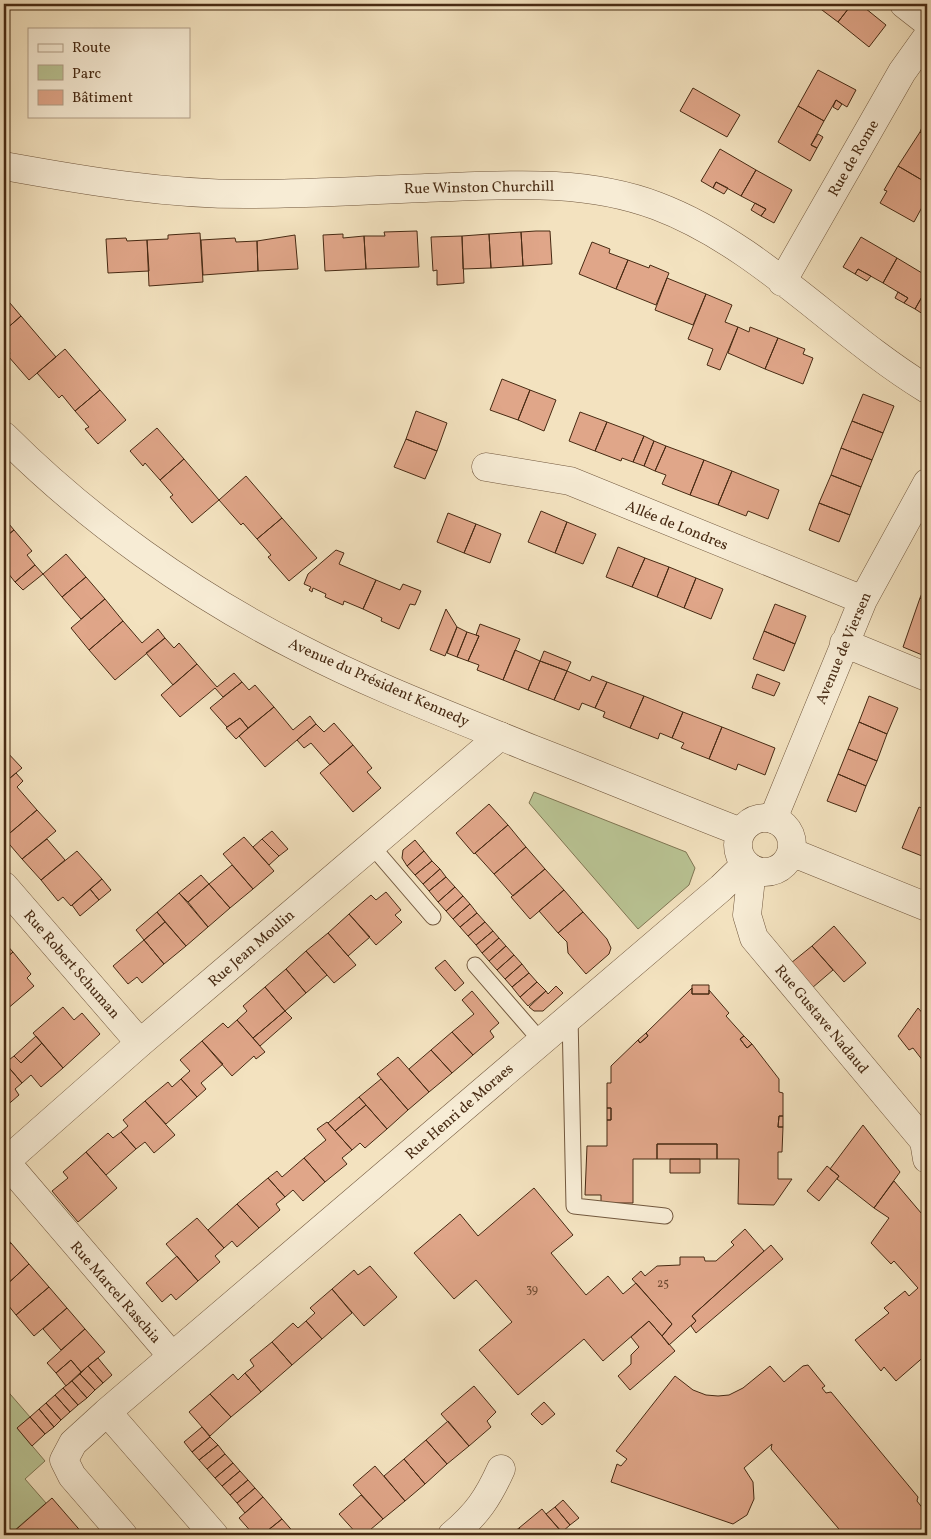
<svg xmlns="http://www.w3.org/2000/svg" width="931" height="1539" viewBox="0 0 931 1539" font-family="Vollkorn,serif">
	<rect width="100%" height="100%" fill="#f3e2bf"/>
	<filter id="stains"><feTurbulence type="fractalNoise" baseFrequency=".004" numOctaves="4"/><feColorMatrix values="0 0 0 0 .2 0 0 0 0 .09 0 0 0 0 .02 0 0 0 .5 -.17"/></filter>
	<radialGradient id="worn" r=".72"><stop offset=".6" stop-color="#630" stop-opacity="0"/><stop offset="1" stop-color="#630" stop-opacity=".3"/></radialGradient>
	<!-- green -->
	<path fill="#b9c393" stroke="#807653" d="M534,792L686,852L695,868L689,885L638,929L529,803Z
		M4,1387L30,1417L17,1428L45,1461L25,1479L46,1503L9,1535H4Z"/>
	<!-- building -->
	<path fill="#e0a689" stroke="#472a13" d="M814,4H852L838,22Z
		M852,4H860L886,25L869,47L838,22Z
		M818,70L856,90L847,107L836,100L824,121L798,106Z
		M693,88L740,115L727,137L680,111Z
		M836,100L842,104L838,110L833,107Z
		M798,106L824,121L811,145L817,148L810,161L778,142Z
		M927,115V136L920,132Z
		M920,132L927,136V170L922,180L898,166Z
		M818,134L823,137L817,148L811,145Z
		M720,149L756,170L741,196L716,182L713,188L701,181Z
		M898,166L927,183V198L914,222L880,203L887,191L884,190Z
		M756,170L792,190L774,223L761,216L766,209L741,196Z
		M716,182L728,188L724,194L713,188Z
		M755,203L766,209L761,216L751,210Z
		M417,231L419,267L366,269L364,236H385L384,232Z
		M536,231H550L552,264L523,266L521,232Z
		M521,232L523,266L491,268L489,234Z
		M200,233L203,282L149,286L147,240L168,239V235Z
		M343,234V238L364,236L366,269L325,271L323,235Z
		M489,234L491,268L463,269L462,236Z
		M295,235L298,269L258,271L257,241Z
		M462,236L464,283L437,285V270L433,271L431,237Z
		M861,237L897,258L883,283L858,269L855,274L843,267Z
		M126,238L127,241L147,240L149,271L108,273L106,239Z
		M235,238L236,242L257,241L258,271L203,275L201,240Z
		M592,242L610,249L609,253L628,260L616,289L579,274Z
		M897,258L927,276V288L915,309L904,303L908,298L883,283Z
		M628,260L649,268L650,265L669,273L656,305L616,289Z
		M858,269L871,276L867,281L855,274Z
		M667,278L706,294L693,325L655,310Z
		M927,288V313L926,316L915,309Z
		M898,292L908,298L904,303L895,298Z
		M706,294L732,305L725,322L738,327L720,370L707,365L713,349L688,339Z
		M4,296L21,316L4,331Z
		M21,316L56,357L29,380L8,356L10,353L4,346V331Z
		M738,327L749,332L750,327L778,338L765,369L728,353Z
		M778,338L805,349L803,354L813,358L803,384L765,369Z
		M65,349L100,390L75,411L62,395L59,398L37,373Z
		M502,379L530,390L518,420L490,410Z
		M100,390L126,420L98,444L85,429L89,427L75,411Z
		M530,390L556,400L544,431L518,420Z
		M863,394L894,406L883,433L852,421Z
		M416,411L447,423L437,451L406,439Z
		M580,412L607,422L595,451L569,441Z
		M852,421L883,433L872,460L841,448Z
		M607,422L644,436L633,462L622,458L621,461L595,451Z
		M157,428L184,459L160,480L145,463L143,466L130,451Z
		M644,436L654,441L644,466L633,462Z
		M406,439L437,451L425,479L394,467Z
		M654,441L666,446L655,471L644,466Z
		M666,446L704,460L690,495L662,484L666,475L655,471Z
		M841,448L872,460L861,487L831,475Z
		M184,459L219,500L192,523L170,497L173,495L160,480Z
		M704,460L732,471L718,505L690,495Z
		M732,471L779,490L768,519L748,511L746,516L718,505Z
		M831,475L861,487L850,515L819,503Z
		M246,476L282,518L257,539L243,523L241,525L219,500Z
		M819,503L850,515L839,542L809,530Z
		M541,511L567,522L555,553L528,542Z
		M448,513L476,524L464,553L437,542Z
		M4,518L14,530L4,538Z
		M282,518L317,558L289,581L268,557L271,555L257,539Z
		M567,522L596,534L583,564L555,553Z
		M476,524L501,534L490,563L464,553Z
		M14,530L32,551L27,555L35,565L15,582L4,568V538Z
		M618,547L645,558L632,587L606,577Z
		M336,550L344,553L339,564L376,580L363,609L344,601L343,605L325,597L326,594L313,588L312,592L309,590L311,587L304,584L308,574Z
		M66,554L86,577L62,597L43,574Z
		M645,558L669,567L657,597L632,587Z
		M35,565L43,574L23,590L15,582Z
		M669,567L696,578L684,608L657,597Z
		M86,577L105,599L81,619L62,597Z
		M696,578L723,589L711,619L684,608Z
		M376,580L400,590L403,584L421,591L415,605L410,604L399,629L381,621L382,618L363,609Z
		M927,581V601L920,598Z
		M920,598L927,601V657L903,647Z
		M105,599L123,621L89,650L71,628Z
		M775,604L806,616L795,644L764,631Z
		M446,609L457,627L445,656L430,650Z
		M123,621L142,643L158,629L165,638L115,680L89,650Z
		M480,624L520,639L503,680L477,670L479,665L468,661L479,636L476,635Z
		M457,627L467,632L457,657L447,653Z
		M764,631L795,644L784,671L753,659Z
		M467,632L479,636L468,661L457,657Z
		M165,638L174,648L179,643L197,664L173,685L146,653Z
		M515,650L540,661L528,690L503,680Z
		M544,651L571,662L567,671L540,661Z
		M540,661L567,671L554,700L528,690Z
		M197,664L217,687L234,673L242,682L223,697L215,688L180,717L161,695Z
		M567,671L590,681L592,676L607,682L595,708L582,703L579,710L554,700Z
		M757,674L780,683L774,696L752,688Z
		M242,682L249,690L255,685L274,707L248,728L240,718L227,727L210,708Z
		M607,682L644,696L630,728L603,717L605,712L595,708Z
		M644,696L683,712L672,738L660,733L658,739L630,728Z
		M869,696L898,708L887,734L859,722Z
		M274,707L293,730L310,716L316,724L265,767L239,736Z
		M683,712L722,727L709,759L681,748L684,743L672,738Z
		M240,718L248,728L236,739L226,728Z
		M859,722L887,734L877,761L848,749Z
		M334,723L353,745L330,765L311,743L304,748L297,740L316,724L324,732Z
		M722,727L775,748L765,775L738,764L736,770L709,759Z
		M353,745L372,768L367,772L381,788L353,812L320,773Z
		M4,749L22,768L4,783Z
		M848,749L877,761L866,786L838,774Z
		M16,773L23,781L17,787L37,810L4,838V783Z
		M838,774L866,786L856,812L827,801Z
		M489,804L508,825L474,854L456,833Z
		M919,807L927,810V858L902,848Z
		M37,810L56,831L22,859L4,838Z
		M508,825L526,847L494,874L475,853Z
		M272,831L288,849L279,856L262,839Z
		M244,837L274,871L253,889L223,854Z
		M47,839L65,860L41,880L22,859Z
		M262,839L279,856L269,865L253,847Z
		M415,840L424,851L407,866L402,858L403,850Z
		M526,847L545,869L513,896L494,874Z
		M77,851L102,879L71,906L63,897L58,901L41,880Z
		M424,851L432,861L415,875L407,866Z
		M432,861L440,869L423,884L415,875Z
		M232,865L253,889L230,908L209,884Z
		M440,869L446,877L429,891L423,884Z
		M545,869L564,890L530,919L511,897Z
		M201,875L209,884L188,902L179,893Z
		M446,877L455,887L438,902L429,891Z
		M102,879L111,890L99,900L90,889Z
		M209,884L230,908L208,927L188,902Z
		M455,887L463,896L446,911L438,902Z
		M90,889L99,900L80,916L72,905Z
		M564,890L583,912L558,933L539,911Z
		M386,892L401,910L395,915L402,922L376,945L349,914L371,895L376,900Z
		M179,893L208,927L186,946L157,912Z
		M463,896L470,904L453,919L446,911Z
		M470,904L477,913L460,927L453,919Z
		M157,912L165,922L144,940L136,930Z
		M583,912L607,939L611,948L609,954L586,974L568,953L567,942L558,933Z
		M477,913L485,922L468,936L460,927Z
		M349,914L370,937L348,956L328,933Z
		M165,922L186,946L164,964L144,940Z
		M485,922L493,931L476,945L468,936Z
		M834,926L866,963L844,982L812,946Z
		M493,931L499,938L482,953L476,945Z
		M328,933L356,965L334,983L306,951Z
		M499,938L506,946L489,961L482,953Z
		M144,940L164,964L142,983L137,977L128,984L113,966Z
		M4,942L13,952L4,960Z
		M506,946L514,955L497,970L489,961Z
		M812,946L833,970L812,988L791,963Z
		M306,951L327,975L306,993L286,969Z
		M13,952L31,974L27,978L34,986L6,1010L4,1008V998L8,994L4,989V960Z
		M514,955L522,964L505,979L497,970Z
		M445,960L464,983L455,991L435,968Z
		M522,964L529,973L512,987L505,979Z
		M286,969L306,993L285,1011L265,987Z
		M529,973L537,982L520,997L512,987Z
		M537,982L546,991L528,1006L520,997Z
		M692,985H709V994H692Z
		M556,986L563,993L543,1011H534L529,1007L546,991L548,994Z
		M265,987L285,1011L253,1038L237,1020L247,1011L243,1006Z
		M692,988V994H709V990L729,1013L726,1016L744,1036L740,1039L747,1048L752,1044L779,1079V1092L783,1093V1116H779L778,1127H783L782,1152H778V1179H792L774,1205L738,1204L739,1159H717V1144H657V1159H633V1203H601V1195H585L587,1146H607V1120H611V1108H607V1083H611V1066L638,1040L640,1043L648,1036L646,1033Z
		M472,991L499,1023L490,1031L494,1037L473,1055L452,1032L474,1014L462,1000Z
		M63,1007L74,1020L82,1013L100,1034L63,1068L33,1033Z
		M918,1008L927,1018V1066L913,1048L909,1050L898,1036Z
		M285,1011L292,1018L260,1046L253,1038Z
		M237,1020L265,1052L256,1059L254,1056L232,1076L202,1041L223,1023L228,1028Z
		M452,1032L473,1055L452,1073L431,1050Z
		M646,1033L648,1036L640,1043L638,1040Z
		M36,1036L42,1043L21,1063L14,1056Z
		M744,1036L752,1044L747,1048L740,1039Z
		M202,1041L223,1064L201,1083L206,1089L197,1097L181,1079L190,1071L180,1060Z
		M42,1043L63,1068L41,1087L31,1075L22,1083L5,1063L14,1056L21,1063Z
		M431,1050L452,1073L429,1092L409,1069Z
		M398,1057L429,1092L408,1110L377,1074Z
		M5,1063L22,1083L15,1089L19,1095L4,1108Z
		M181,1079L197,1097L166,1124L145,1101L168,1082L172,1087Z
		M381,1079L408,1110L387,1129L359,1097Z
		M359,1097L366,1105L335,1131L328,1123Z
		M145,1101L175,1135L154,1153L145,1142L136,1149L121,1132L128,1126L123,1120Z
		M366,1105L387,1129L365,1148L360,1143L352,1150L335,1131Z
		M607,1108H611V1120H607Z
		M779,1116H783V1127H778Z
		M327,1122L352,1150L342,1158L347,1164L325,1182L304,1158L326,1140L317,1129Z
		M863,1125L900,1172L874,1208L837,1179L839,1176L830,1169Z
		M121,1132L136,1149L106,1175L86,1152L108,1133L113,1138Z
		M657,1144H717V1159H657Z
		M86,1152L117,1188L78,1222L52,1191L68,1178L63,1172Z
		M304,1158L325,1182L303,1201L293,1190L285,1197L268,1178L277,1171L282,1177Z
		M670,1159H700V1173H670Z
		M827,1166L839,1176L819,1201L807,1191Z
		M268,1178L285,1197L276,1204L280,1210L259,1228L237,1204Z
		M894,1181L927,1220V1354L896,1381L884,1367L881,1371L855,1340L889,1313L884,1308L905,1291L909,1296L918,1288L894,1261L891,1264L871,1243L889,1218L874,1208Z
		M534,1188L573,1235L551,1253L586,1295L608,1276L623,1294L636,1283L672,1324L662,1336L649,1321L603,1361L584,1339L518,1395L479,1350L512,1322L476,1280L454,1299L414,1253L460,1214L478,1236Z
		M237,1204L259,1228L237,1247L232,1241L224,1248L208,1230Z
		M197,1218L224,1248L215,1256L220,1262L198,1281L166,1244Z
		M745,1229L764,1251L692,1316L696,1321L669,1345L662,1336L672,1324L632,1279L641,1271L645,1276L657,1266L680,1265V1257H704L705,1261H716L734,1245L731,1242Z
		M4,1235L11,1243L4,1249Z
		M11,1243L29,1264L4,1287V1249Z
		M771,1245L783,1259L696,1333L691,1326L696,1321L692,1316Z
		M177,1256L198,1281L176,1300L171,1294L162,1302L146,1283Z
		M29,1264L49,1287L16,1315L4,1300V1287Z
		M370,1266L397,1297L364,1326L332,1289L354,1270L358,1275Z
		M49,1287L67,1308L34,1336L16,1315Z
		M332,1289L352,1313L322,1339L306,1321L315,1313L310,1308Z
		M67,1308L85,1329L61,1350L43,1329Z
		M306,1321L322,1339L292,1365L272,1342L293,1323L298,1328Z
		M649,1321L675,1351L630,1390L618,1376L631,1364V1355L639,1347L631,1337Z
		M85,1329L105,1352L81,1372L71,1360L56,1373L47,1363Z
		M272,1342L292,1365L261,1392L245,1373L254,1366L250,1360Z
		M98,1358L112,1375L103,1383L88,1366Z
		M71,1360L81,1372L66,1386L56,1373Z
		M808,1365L825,1386L822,1388L826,1393L831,1392L918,1497L917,1501L924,1510H927V1535H844L771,1449L772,1444L744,1468L753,1482L754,1499L747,1515L733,1524L611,1482L617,1464L621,1466L627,1459L616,1451L675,1376L693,1390L706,1395L718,1396L729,1395L743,1388L770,1366L784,1382L803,1366Z
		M88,1366L103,1383L95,1390L80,1374Z
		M245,1373L261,1392L231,1417L210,1394L233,1374L238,1380Z
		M80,1374L95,1390L87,1398L72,1381Z
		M72,1381L87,1398L78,1405L63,1388Z
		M474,1386L496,1412L487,1421L491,1427L469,1446L441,1414Z
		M63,1388L78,1405L70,1412L55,1395Z
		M210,1394L231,1417L210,1436L189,1412Z
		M55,1395L70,1412L61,1420L46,1403Z
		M544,1402L555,1414L542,1425L531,1414Z
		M46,1403L61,1420L54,1427L39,1409Z
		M39,1409L54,1427L45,1434L30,1417Z
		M30,1417L45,1434L32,1446L17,1428Z
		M448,1421L469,1446L447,1464L426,1440Z
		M202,1427L210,1437L192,1452L184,1442Z
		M210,1437L218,1445L199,1460L192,1452Z
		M426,1440L447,1464L425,1484L404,1459Z
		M218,1445L225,1454L207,1469L199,1460Z
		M225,1454L233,1463L215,1478L207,1469Z
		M404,1459L425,1484L405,1501L384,1476Z
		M233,1463L240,1471L222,1486L215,1478Z
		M375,1466L405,1501L383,1519L353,1485Z
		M240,1471L248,1480L230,1495L222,1486Z
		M248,1480L255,1488L237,1503L230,1495Z
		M255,1488L263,1497L245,1513L237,1503Z
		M361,1495L383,1519L364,1535H358L339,1514Z
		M263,1497L282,1519L262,1535H254L239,1518Z
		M52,1498L84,1535H13L11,1534Z
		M563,1500L579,1518L570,1525L555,1507Z
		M555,1507L570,1525L562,1532L546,1514Z
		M542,1509L546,1514L564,1535H525L519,1528Z
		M282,1519L296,1535H262Z
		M519,1528L525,1535H510Z"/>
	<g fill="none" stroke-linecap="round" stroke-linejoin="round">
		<defs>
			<path id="service" d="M371,845L433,917
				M475,965L541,1041
				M570,1016L574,1206L665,1216"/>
			<path id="minor" d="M904,4L927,22
				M4,166C87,181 169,195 254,194C320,194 386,189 452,187C521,184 591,181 657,206C760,245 835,333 927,389
				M782,282L902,72L927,37
				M486,467L570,481L863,600
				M844,643L927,677
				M773,819L863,600L927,483
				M752,869L747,915L754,938L924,1141L927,1159
				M4,886L140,1043
				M5,1161L172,1356
				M4,1163L140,1043L500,736
				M107,1412L721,888L746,864
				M123,1535L72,1476L64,1460L73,1443L107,1412L214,1535
				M452,1535C477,1514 488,1498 501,1469"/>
			<path id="tertiary" d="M4,436C89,521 192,594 299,648C374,687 454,717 532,749C602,776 671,805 741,832
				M738 845a27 27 0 1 1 54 0a27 27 0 1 1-54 0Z
				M791,852L927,907"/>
		</defs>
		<!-- service casing -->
		<use href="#service" stroke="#72583e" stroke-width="17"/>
		<!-- minor casing -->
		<use href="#minor" stroke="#72583e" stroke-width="29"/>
		<!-- tertiary casing -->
		<use href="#tertiary" stroke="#72583e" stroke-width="29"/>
		<!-- service -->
		<use href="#service" stroke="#f7ecd5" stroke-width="15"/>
		<!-- minor -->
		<use href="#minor" stroke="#f7ecd5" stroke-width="28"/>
		<!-- tertiary -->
		<use href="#tertiary" stroke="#f7ecd5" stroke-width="28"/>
	</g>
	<g text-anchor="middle" stroke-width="4" stroke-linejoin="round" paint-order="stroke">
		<!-- number labels -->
		<g font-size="12" fill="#6d4930">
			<text x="663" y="1287">25</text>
			<text x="532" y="1293">39</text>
		</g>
		<!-- street labels -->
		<g font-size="15" fill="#472a13" stroke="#f7ecd5">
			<text transform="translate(853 158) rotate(-60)" y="5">Rue de Rome</text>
			<text transform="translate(479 187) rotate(-1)" y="5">Rue Winston Churchill</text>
			<text transform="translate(677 525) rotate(22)" y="5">Allée de Londres</text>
			<text transform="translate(843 648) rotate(-67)" y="5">Avenue de Viersen</text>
			<text transform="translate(379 682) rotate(24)" y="5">Avenue du Président Kennedy</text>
			<text transform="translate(251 948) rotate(-41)" y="5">Rue Jean Moulin</text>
			<text transform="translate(72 964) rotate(49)" y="5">Rue Robert Schuman</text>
			<text transform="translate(822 1019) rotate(50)" y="5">Rue Gustave Nadaud</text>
			<text transform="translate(459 1111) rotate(-41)" y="5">Rue Henri de Moraes</text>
			<text transform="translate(116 1292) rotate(49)" y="5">Rue Marcel Raschia</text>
		</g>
	</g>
	<!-- margin -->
	<rect width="931" height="1539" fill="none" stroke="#f3e2bf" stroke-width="20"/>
	<rect x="5" y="5" width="921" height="1529" fill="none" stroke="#472a13" stroke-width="2.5"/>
	<rect x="10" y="10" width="911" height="1519" fill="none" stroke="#472a13"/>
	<!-- legend -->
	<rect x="28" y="28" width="162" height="90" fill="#f7ecd5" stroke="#b19e87"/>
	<rect x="38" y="44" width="25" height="8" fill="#f7ecd5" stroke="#b19e87"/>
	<text x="72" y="52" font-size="15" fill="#472a13">Route</text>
	<rect x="38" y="65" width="25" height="15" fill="#b9c393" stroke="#b19e87"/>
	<text x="72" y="78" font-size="15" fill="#472a13">Parc</text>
	<rect x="38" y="90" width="25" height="15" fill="#e0a689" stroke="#b19e87"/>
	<text x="72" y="102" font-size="15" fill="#472a13">Bâtiment</text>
	<rect width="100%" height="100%" filter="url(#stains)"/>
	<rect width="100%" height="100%" fill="url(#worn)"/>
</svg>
